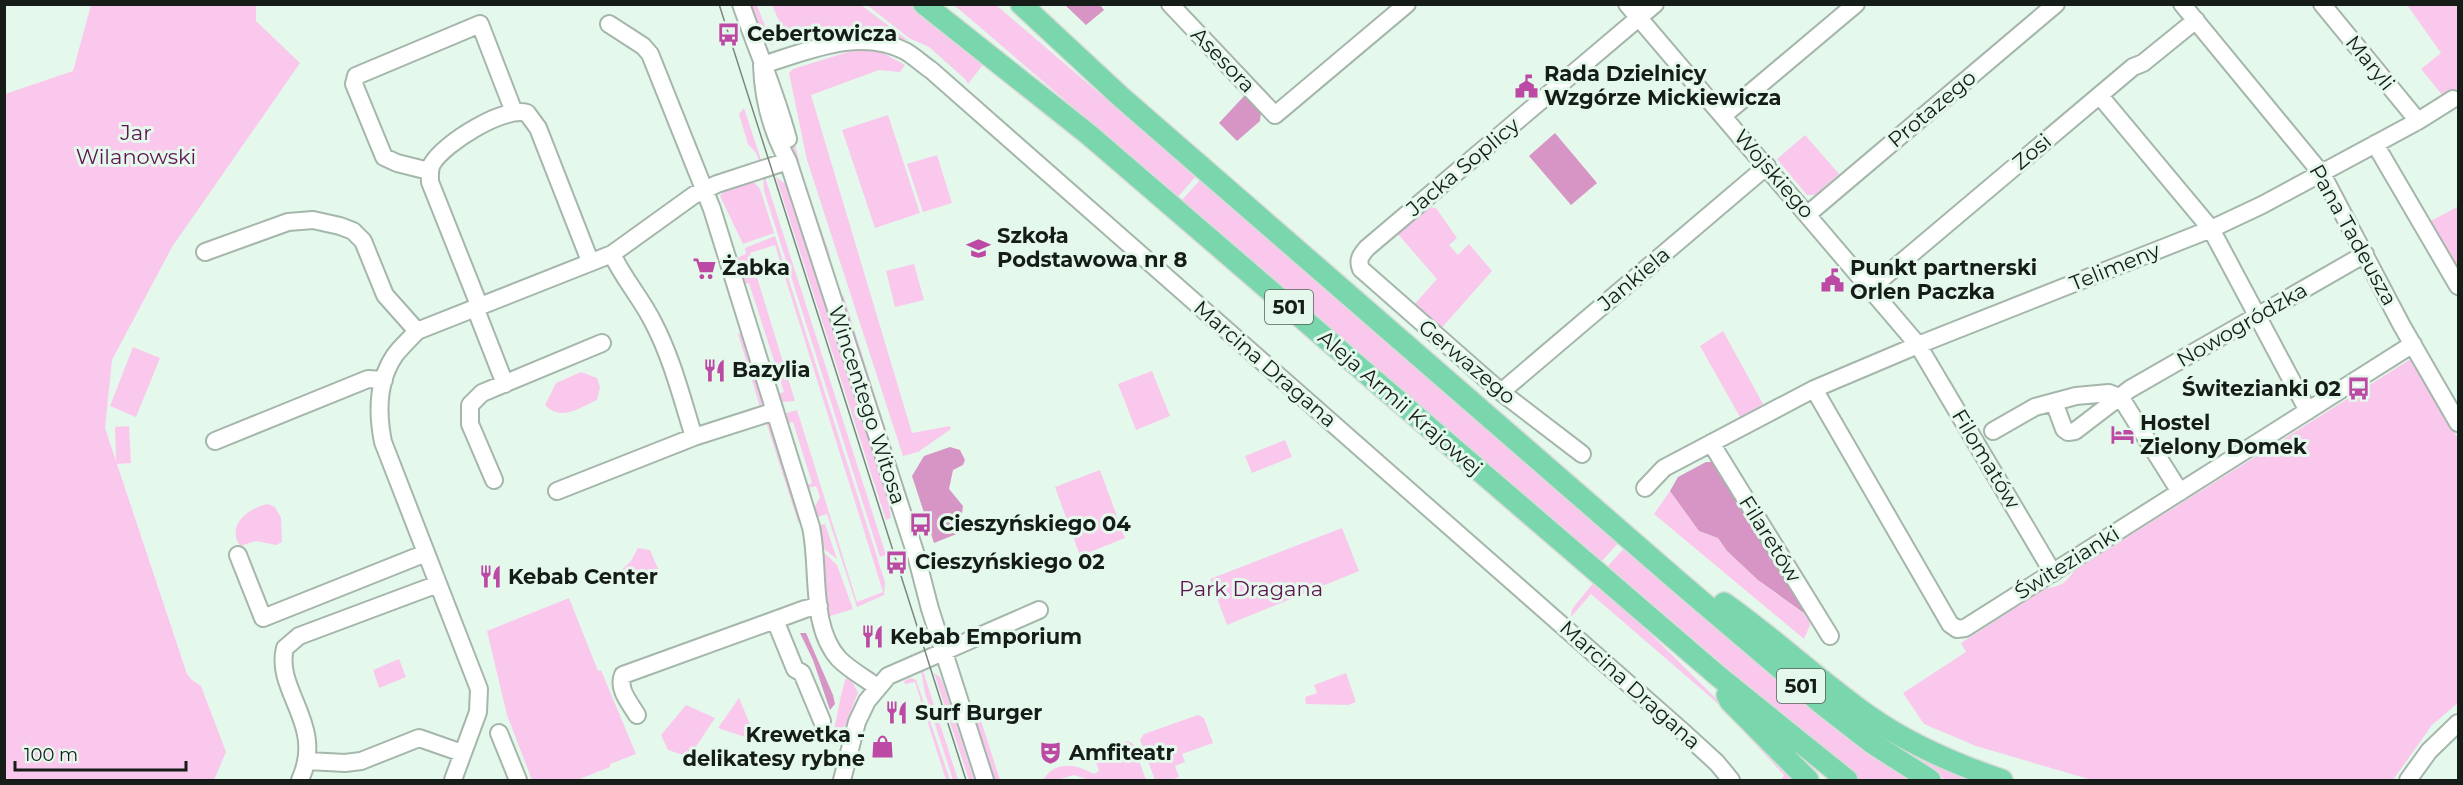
<svg xmlns="http://www.w3.org/2000/svg" width="2463" height="785" viewBox="0 0 2463 785" font-family="Montserrat,sans-serif">
	<rect width="100%" height="100%" fill="#e5f8ec"/>
	<!-- green -->
	<path fill="#fac8ec" d="M91,5H256V21L300,63L172,247L112,360L105,428L116,461L115,427L129,426L131,463L117,464L187,674L192,680L201,686L226,752L214,780H5V94L73,71Z
		M749,5H757L773,46L760,37Z
		M772,5H861L909,41L881,32L860,29L787,39Z
		M867,5H912L985,62L968,84L965,79L929,47L909,38Z
		M954,5H996L1196,176L1178,197Z
		M2407,5H2458V89L2455,92L2454,90L2443,96L2421,69L2441,53Z
		M863,50L881,52L905,65L900,72L879,70L811,95L912,433L950,426L951,429L918,452L903,456L807,160L789,73L793,69L848,52Z
		M744,108L762,163L760,164L756,153L748,144L739,114Z
		M888,115L920,213L875,228L842,130Z
		M791,128L803,177L831,258C809,226 797,168 789,130Z
		M1805,135L1839,174L1815,195H1807L1777,159Z
		M937,155L952,203L923,212L907,164Z
		M763,175L765,177L886,555L880,557L764,191Z
		M776,177L788,186L885,484L891,518L886,520Z
		M1200,180L1620,541L1602,561L1182,200Z
		M750,183H755L760,189L774,233L743,244L720,196L724,191Z
		M1428,207L1436,208L1457,238L1449,245L1458,255L1469,244L1492,271L1438,332L1411,308L1437,279L1397,233Z
		M2457,207H2458V272L2429,222Z
		M775,236L885,582L884,595L857,607L827,514L814,518L812,512L820,497L816,486L804,489V486L812,483L793,422L785,424L783,418L786,413L797,410L857,602L883,592L775,245L750,253L752,261L736,265L732,260L746,254L745,248Z
		M914,264L924,300L895,307L886,271Z
		M755,271L795,401L780,402L775,395L784,392L749,283L740,285L741,277Z
		M843,294L910,506L904,495L843,311Z
		M1723,331L1763,404L1740,417L1700,346Z
		M744,332L764,402L760,407L738,334Z
		M133,347L160,358L136,417L110,406Z
		M2414,357L2458,439V703L2432,725L2393,780H2092L1976,746L1924,724L1903,693L1966,652L1961,643L2046,588C2061,587 2066,582 2075,570Z
		M1152,371L1170,416L1136,430L1118,384Z
		M581,372L597,378L600,387L597,400C578,408 562,422 545,405L556,383Z
		M766,422L772,426L803,520L798,522Z
		M1285,440L1292,457L1252,473L1245,456Z
		M1100,470L1125,538L1080,556L1055,487Z
		M1670,491L1699,531L1718,538L1727,551L1758,580L1807,616L1809,615L1810,625L1804,639L1654,514Z
		M268,504L275,507L281,518L282,542L276,545L256,541L240,546C226,525 248,508 268,504Z
		M825,524L837,559L819,545L816,526Z
		M1342,528L1359,571L1227,625L1210,579Z
		M1626,546L1914,780H1860L1834,760L1608,566Z
		M638,548L650,550L659,571L656,576L634,587L619,583L615,576L631,561Z
		M820,549L837,565L853,609L824,618Z
		M1594,582L1656,639L1798,780H1781L1784,775L1715,701L1591,594L1571,617L1572,609Z
		M569,598L598,671L601,670L636,754L610,764V767L577,780H532L507,715L487,631Z
		M1777,654L1978,780H1946L1909,758Z
		M399,659L406,677L379,688L373,670Z
		M923,670L924,674L958,780H953L925,693L921,671Z
		M934,673L940,677L944,686L974,780H969Z
		M1346,673L1356,702L1348,705L1306,704L1305,697L1317,693L1314,685Z
		M848,675L858,692L846,725L839,730L834,729C838,715 842,683 848,675Z
		M911,678L916,680L950,780H946L915,682L905,684L904,681Z
		M739,698L757,741L718,728Z
		M686,705L715,718L689,757L668,750L661,735Z
		M976,705L1000,780H994L976,724Z
		M1198,715L1204,718L1213,743L1182,754L1185,762L1175,766L1179,777L1171,780H1155L1140,740L1144,734Z
		M1128,741L1133,744L1146,780H1090L1074,775L1057,780H1043C1055,760 1076,764 1094,774L1099,771L1093,754Z"/>
	<!-- forest -->
	<path fill="#d695c4" d="M1065,5H1100L1104,10L1086,25Z
		M1245,95L1261,112L1260,121L1237,141L1219,123Z
		M1555,133L1597,183L1571,205L1529,156Z
		M950,447L960,450L965,460L963,465L953,470L949,489L963,506L959,533L934,543L912,476L924,456Z
		M1706,462H1712L1809,615L1808,616L1758,580L1727,551L1718,538L1699,531L1670,491L1678,477Z
		M800,633H806L833,695L835,704L830,710L813,660Z"/>
	<g fill="none" stroke-linecap="round" stroke-linejoin="round">
		<defs>
			<path id="minor" d="M741,4C757,50 776,93 788,139
				M1170,4L1275,115L1407,4
				M1627,4L1918,345L2053,573
				M2182,4L2322,174L2402,326L2458,423
				M2322,4L2418,121
				M609,24L643,46L650,54L712,209L811,527C820,568 809,626 839,659C850,670 865,678 877,687
				M762,65C806,52 859,27 905,51C914,56 922,64 931,70L1682,731L1717,763L1731,780
				M762,65C763,99 771,130 788,161L916,555L930,609L985,780
				M2100,96L2211,229L2308,411
				M1724,115L1856,4
				M2375,144L2458,286
				M429,171L397,163L384,157L354,84L356,76L480,24L514,112
				M1808,214L2056,4
				M205,252L288,222L313,220L340,226L353,231L363,241L385,295L417,331
				M612,254C623,278 641,298 653,322C672,358 682,399 694,437
				M1871,288L2133,67L2143,63L2196,20
				M505,384L478,315L477,300L430,182C430,175 429,170 432,164C444,143 504,106 527,113L538,128L590,261
				M1814,389L1950,624L1957,629L1965,628L2413,344
				M1501,392L1767,166
				M2054,402L2064,429L2068,432L2075,431L2130,389L2365,254
				M1993,431L2035,407L2076,396L2109,393L2121,398L2180,492
				M215,441L368,379L384,380
				M1711,443L1830,636
				M1582,454L1501,392L1361,269C1357,260 1361,255 1367,248L1655,4
				M494,480L470,424V405L482,393L602,343
				M1645,488L1664,468L1814,389L1918,345L2211,229L2262,205L2418,121L2453,99
				M557,491L694,437L775,411
				M238,555L263,618L426,553
				M819,606L805,609L775,620L795,669L802,673L822,721
				M637,715C630,703 617,689 623,675L775,620
				M499,733L518,780
				M308,761L345,763L361,761L419,738L462,753
				M300,780C326,724 274,691 285,648L299,636L438,584
				M453,780L478,712L479,689L383,442C377,412 377,381 395,355C401,347 410,339 417,331L612,254L694,195L717,184L788,161
				M842,780L857,722L867,701L888,676L1039,610
				M2408,780L2429,751L2458,723"/>
			<path id="major" d="M924,4L1088,134L1718,676L1847,780
				M1021,4L1121,97L1680,583L1822,704L1872,743L1930,780
				M1724,603C1774,638 1819,681 1869,716C1910,745 1955,764 2002,780
				M1727,695L1730,701L1808,780"/>
		</defs>
		<!-- minor casing -->
		<use href="#minor" stroke="#a5b6ab" stroke-width="20"/>
		<!-- major casing -->
		<use href="#major" stroke="#dadbda" stroke-width="24"/>
		<!-- minor -->
		<use href="#minor" stroke="#fff" stroke-width="16"/>
		<!-- major -->
		<use href="#major" stroke="#7ad6ad" stroke-width="21"/>
		<!-- tram -->
		<path stroke="#7a877f" stroke-width="1.5" d="M719,4L966,780"/>
	</g>
	<!-- icons -->
	<defs>
		<symbol id="bus-bare" viewBox="-9 -9 18 18"><path d="M-5-6H5V4H4V6H2V4H-2V6H-4V4H-5ZM-3.5-4V0h7V-4ZM-3.5 1.2v1.5H-2V1.2ZM2 1.2v1.5H3.5V1.2Z" fill="#bc49a3" stroke="#e5f8ec" stroke-width="2.5" paint-order="stroke"/></symbol>
		<symbol id="civic-bare" viewBox="-9 -9 18 18"><path d="M-.6-6.5H3V-4.5H.6V-3L4-1V1h2V6H-6V1h2V-1L-.6-3ZM-1.2 2.5V6h2.4V2.5Z" fill="#bc49a3" stroke="#e5f8ec" stroke-width="2.5" paint-order="stroke"/></symbol>
		<symbol id="school-bare" viewBox="-9 -9 18 18"><path d="M0-5L7-2L0 1L-7-2ZM-4 1L0 2.5L4 1V4Q0 6-4 4Z" fill="#bc49a3" stroke="#e5f8ec" stroke-width="2.5" paint-order="stroke"/></symbol>
		<symbol id="supermarket-bare" viewBox="-9 -9 18 18"><path d="M-6-5.5h2.5l.6 2H6L4.5 2H-2.5L-4.4-4H-6ZM-1.5 3.2a1.3 1.3 0 1 0 .1 0ZM3 3.2a1.3 1.3 0 1 0 .1 0Z" fill="#bc49a3" stroke="#e5f8ec" stroke-width="2.5" paint-order="stroke"/></symbol>
		<symbol id="restaurant-bare" viewBox="-9 -9 18 18"><path d="M-5-6h1v4h1v-4h1v4h1v-4h1v5L-1.5 .5V6h-2V.5L-5-1ZM5-6V6H3V1.5H1.5Q1.5-4 5-6Z" fill="#bc49a3" stroke="#e5f8ec" stroke-width="2.5" paint-order="stroke"/></symbol>
		<symbol id="hotel-bare" viewBox="-9 -9 18 18"><path d="M-6-4.5h1.5V1H6V5H4.5V3h-9V5H-6ZM-4 0a1.8 1.8 0 1 1 3.6 0ZM.5 0V-2.5h3Q6-2.5 6 0Z" fill="#bc49a3" stroke="#e5f8ec" stroke-width="2.5" paint-order="stroke"/></symbol>
		<symbol id="shop-bare" viewBox="-9 -9 18 18"><path d="M-5-2.5h2.3a2.7 3.5 0 0 1 5.4 0H5L5.5 6h-11ZM-1.5-2.5h3a1.5 2.3 0 0 0-3 0Z" fill="#bc49a3" stroke="#e5f8ec" stroke-width="2.5" paint-order="stroke"/></symbol>
		<symbol id="theatre-bare" viewBox="-9 -9 18 18"><path d="M-5-5.5Q0-4 5-5.5V0Q5 5 0 6Q-5 5-5 0ZM-3.3-2.5H-1v1.5H-3.3ZM1-2.5H3.3v1.5H1ZM-2.8 1Q0 5.5 2.8 1Z" fill="#bc49a3" stroke="#e5f8ec" stroke-width="2.5" paint-order="stroke"/></symbol>
	</defs>
	<g fill-rule="evenodd">
		<use href="#bus-bare" x="712" y="18" width="33" height="33"/>
		<use href="#civic-bare" x="1510" y="70" width="33" height="33"/>
		<use href="#school-bare" x="962" y="232" width="33" height="33"/>
		<use href="#supermarket-bare" x="688" y="252" width="33" height="33"/>
		<use href="#civic-bare" x="1816" y="264" width="33" height="33"/>
		<use href="#restaurant-bare" x="698" y="354" width="33" height="33"/>
		<use href="#bus-bare" x="2342" y="372" width="33" height="33"/>
		<use href="#hotel-bare" x="2106" y="418" width="33" height="33"/>
		<use href="#bus-bare" x="904" y="508" width="33" height="33"/>
		<use href="#bus-bare" x="880" y="546" width="33" height="33"/>
		<use href="#restaurant-bare" x="474" y="560" width="33" height="33"/>
		<use href="#restaurant-bare" x="856" y="620" width="33" height="33"/>
		<use href="#restaurant-bare" x="880" y="696" width="33" height="33"/>
		<use href="#shop-bare" x="866" y="730" width="33" height="33"/>
		<use href="#theatre-bare" x="1034" y="736" width="33" height="33"/>
	</g>
	<g text-anchor="middle" stroke-width="6" stroke-linejoin="round" paint-order="stroke">
		<!-- shield labels -->
		<g fill="#e5f8ec" stroke="#545f58" stroke-width="1.5">
			<rect x="1265" y="290" width="48" height="34" rx="4.5"/>
			<rect x="1777" y="669" width="48" height="34" rx="4.5"/>
		</g>
		<g font-size="20" font-weight="bold" fill="#161d19">
			<text x="1289" y="314">501</text>
			<text x="1801" y="693">501</text>
		</g>
		<!-- poi labels -->
		<g font-size="21" font-weight="bold" fill="#161d19" stroke="#e5f8ec" text-anchor="start">
			<text x="747" y="41">Cebertowicza</text>
			<text x="1544" y="81">Rada Dzielnicy<tspan x="1544" dy="24">Wzgórze Mickiewicza</tspan></text>
			<text x="997" y="243">Szkoła<tspan x="997" dy="24">Podstawowa nr 8</tspan></text>
			<text x="722" y="275">Żabka</text>
			<text x="1850" y="275">Punkt partnerski<tspan x="1850" dy="24">Orlen Paczka</tspan></text>
			<text x="732" y="377">Bazylia</text>
			<text x="2341" y="396" text-anchor="end">Świtezianki 02</text>
			<text x="2140" y="430">Hostel<tspan x="2140" dy="24">Zielony Domek</tspan></text>
			<text x="939" y="531">Cieszyńskiego 04</text>
			<text x="915" y="569">Cieszyńskiego 02</text>
			<text x="508" y="584">Kebab Center</text>
			<text x="890" y="644">Kebab Emporium</text>
			<text x="915" y="720">Surf Burger</text>
			<text x="865" y="742" text-anchor="end">Krewetka -<tspan x="865" dy="24">delikatesy rybne</tspan></text>
			<text x="1069" y="760">Amfiteatr</text>
		</g>
		<!-- street labels -->
		<g font-size="21" fill="#161d19" stroke="#e5f8ec">
			<text transform="translate(1223 60) rotate(46)" y="7">Asesora</text>
			<text transform="translate(2370 63) rotate(51)" y="7">Maryli</text>
			<text transform="translate(1932 109) rotate(-40)" y="7">Protazego</text>
			<text transform="translate(2032 152) rotate(-40)" y="7">Zosi</text>
			<text transform="translate(1463 167) rotate(-40)" y="7">Jacka Soplicy</text>
			<text transform="translate(1774 174) rotate(49)" y="7">Wojskiego</text>
			<text transform="translate(2353 235) rotate(61)" y="7">Pana Tadeusza</text>
			<text transform="translate(2115 267) rotate(-22)" y="7">Telimeny</text>
			<text transform="translate(1634 279) rotate(-40)" y="7">Jankiela</text>
			<text transform="translate(2242 325) rotate(-30)" y="7">Nowogródzka</text>
			<text transform="translate(1467 362) rotate(40)" y="7">Gerwazego</text>
			<text transform="translate(1265 364) rotate(41)" y="7">Marcina Dragana</text>
			<text transform="translate(1400 403) rotate(41)" y="7">Aleja Armii Krajowej</text>
			<text transform="translate(867 405) rotate(72)" y="7">Wincentego Witosa</text>
			<text transform="translate(1986 459) rotate(59)" y="7">Filomatów</text>
			<text transform="translate(1770 539) rotate(58)" y="7">Filaretów</text>
			<text transform="translate(2067 563) rotate(-32)" y="7">Świtezianki</text>
			<text transform="translate(1630 685) rotate(42)" y="7">Marcina Dragana</text>
		</g>
		<!-- park labels -->
		<g font-size="21" fill="#5f1350" stroke="#e5f8ec">
			<text x="136" y="140">Jar<tspan x="136" dy="24">Wilanowski</tspan></text>
			<text x="1251" y="596">Park Dragana</text>
		</g>
	</g>
	<!-- border -->
	<rect width="2463" height="785" fill="none" stroke="#161d19" stroke-width="12"/>
	<!-- scale -->
	<path d="M15 761v9h171v-9" fill="none" stroke="#161d19" stroke-width="3"/>
	<text x="24" y="761" font-size="18" fill="#161d19" stroke="#e5f8ec" stroke-width="4.5" paint-order="stroke">100 m</text>
</svg>
